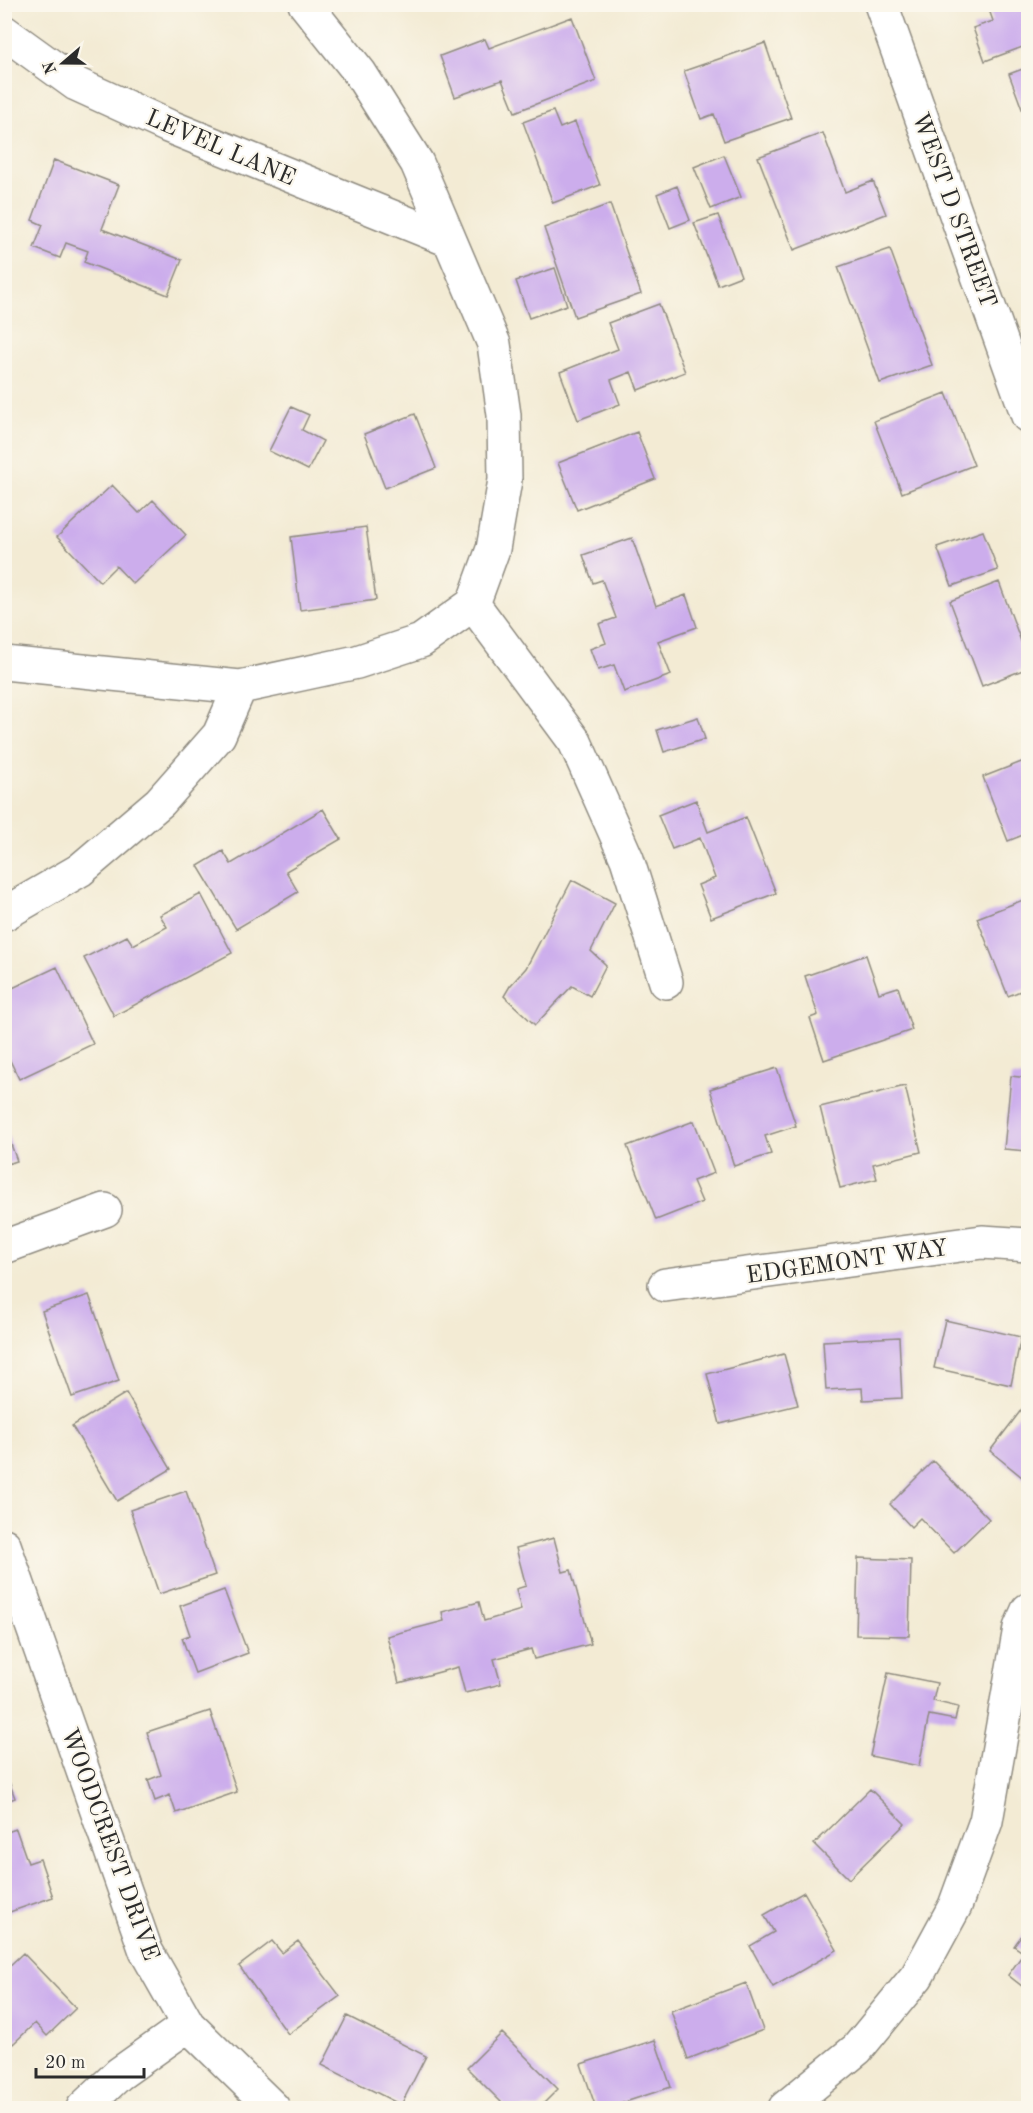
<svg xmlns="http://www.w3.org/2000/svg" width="1033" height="2113" viewBox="0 0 1033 2113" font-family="'Old Standard TT',serif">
	<rect width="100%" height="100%" fill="#fbf7ec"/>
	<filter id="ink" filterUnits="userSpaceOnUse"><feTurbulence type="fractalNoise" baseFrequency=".0167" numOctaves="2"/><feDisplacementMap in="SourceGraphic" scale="12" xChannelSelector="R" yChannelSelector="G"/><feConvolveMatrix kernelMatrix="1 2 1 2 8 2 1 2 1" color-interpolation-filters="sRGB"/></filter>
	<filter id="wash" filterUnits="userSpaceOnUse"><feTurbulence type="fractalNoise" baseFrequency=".008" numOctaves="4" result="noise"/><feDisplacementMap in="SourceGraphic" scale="24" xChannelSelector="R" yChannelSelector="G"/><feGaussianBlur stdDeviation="1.35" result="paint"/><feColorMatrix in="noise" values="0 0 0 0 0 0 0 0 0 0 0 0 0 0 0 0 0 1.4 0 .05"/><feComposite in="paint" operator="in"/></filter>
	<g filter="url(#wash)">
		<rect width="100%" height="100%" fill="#f3ebd4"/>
		<g id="blocks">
			<!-- building -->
			<path fill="#ccadec" d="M987,4H1028V45L985,61L973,28L993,21Z
				M572,17L596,81L515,112L502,80L455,97L440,56L485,39L489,48Z
				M765,43L791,118L724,141L714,114L701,119L684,71Z
				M1028,67V125L1009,74Z
				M553,111L560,128L575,122L600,185L553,203L523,122Z
				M823,133L845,192L873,181L886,214L794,250L758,157Z
				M724,155L741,197L711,209L694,167Z
				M54,160L119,185L102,229L182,260L168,295L84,262L88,251L66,243L60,258L34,248L43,225L32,220Z
				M677,186L690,220L670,228L657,194Z
				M610,204L641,294L575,317L544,228Z
				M718,215L741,276L718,285L694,223Z
				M890,249L932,365L880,383L838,267Z
				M555,268L567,305L529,318L516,281Z
				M659,304L685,372L638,390L631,372L611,380L620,404L578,420L560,372L618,349L608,323Z
				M946,393L974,465L902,493L874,421Z
				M291,407L309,415L302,430L323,441L308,470L269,451Z
				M415,414L436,468L385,488L364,434Z
				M637,432L655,479L577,510L558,463Z
				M112,485L139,513L153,500L186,535L133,584L116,566L100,582L57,537Z
				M366,527L376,600L300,610L291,537Z
				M983,531L998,570L952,586L937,547Z
				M632,538L656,606L686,595L697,627L658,641L671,675L624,692L614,665L598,670L590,649L606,643L599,624L616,618L602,580L593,583L583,555Z
				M999,582L1028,660V668L982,686L950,601Z
				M698,717L705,739L664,752L657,730Z
				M1024,761L1028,772V833L1008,841L983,777Z
				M696,800L708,832L746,817L776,893L711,918L698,885L715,878L700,838L672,849L658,815Z
				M323,809L341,839L286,871L298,892L236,929L198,866L223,851L231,864Z
				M572,880L615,903L591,951L606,965L590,996L572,986L535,1025L504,996L510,986L526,968Z
				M201,894L232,953L114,1016L84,958L127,936L133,945L167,927L160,915Z
				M1028,898V988L1008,996L977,918Z
				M866,955L879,993L898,987L912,1030L824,1060L810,1018L818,1015L805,976Z
				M57,967L93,1044L19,1079L4,1048V992Z
				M777,1068L796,1126L765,1136L771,1154L734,1166L710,1089Z
				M1011,1076L1028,1078V1151L1004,1149Z
				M905,1086L921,1152L873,1164L877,1179L840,1188L820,1107Z
				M694,1121L714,1173L693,1181L702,1202L656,1220L627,1146Z
				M4,1125L17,1161L4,1165Z
				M89,1295L119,1381L72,1397L42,1311Z
				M945,1320L1021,1337L1011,1385L934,1368Z
				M899,1337L902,1398L863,1400L862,1388L826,1390L823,1341Z
				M784,1354L798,1405L720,1424L707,1374Z
				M126,1393L171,1469L117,1501L72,1426Z
				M1028,1401V1482L990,1451Z
				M933,1461L989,1519L954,1553L920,1518L911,1527L890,1504Z
				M186,1491L215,1575L159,1594L130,1510Z
				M554,1538L563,1572L571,1570L591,1644L534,1659L531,1649L494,1659L501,1684L465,1693L458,1667L399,1683L387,1636L444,1621L442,1612L479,1602L484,1621L521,1610L516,1589L526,1586L516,1548Z
				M858,1558L911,1560L909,1636L856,1635Z
				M224,1590L248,1653L195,1673L182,1638L190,1635L180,1606Z
				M888,1673L937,1683L933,1701L958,1707L955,1720L929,1715L919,1766L870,1756Z
				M210,1711L237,1792L176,1813L170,1795L155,1801L148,1780L161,1775L147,1732Z
				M4,1768L15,1798L4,1802Z
				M870,1789L905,1824L849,1879L814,1844Z
				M16,1829L28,1863L40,1859L53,1897L4,1914V1833Z
				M804,1892L837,1950L773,1987L750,1946L774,1932L764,1915Z
				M1028,1927V1991L1008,1975L1024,1953L1014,1946Z
				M272,1941L282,1953L298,1941L340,1996L288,2034L239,1966Z
				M23,1953L76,2008L47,2036L35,2023L13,2044L4,2034V1971Z
				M746,1983L763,2030L688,2059L671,2011Z
				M347,2016L426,2056L401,2105L322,2065Z
				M502,2033L558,2089L539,2108H507L467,2068Z
				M655,2040L671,2087L607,2108H596L581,2064Z"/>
		</g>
	</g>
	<g filter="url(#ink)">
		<use href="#blocks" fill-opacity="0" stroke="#8f8b80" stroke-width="1.5"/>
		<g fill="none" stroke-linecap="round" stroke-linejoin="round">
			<defs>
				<path id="street" d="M305,4L360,73L417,163L494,344L504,415L505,480L493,549L473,604L575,742L627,859L666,982
					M4,32L76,84L168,126L449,240
					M4,663L240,687L357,662L421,641L473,604
					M4,914L80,870L160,802L219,735L240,687
					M4,1247L105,1210
					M665,1285L982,1242L1028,1245
					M4,1545L146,1951L188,2025L273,2108
					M83,2108L119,2074L188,2025
					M785,2108L857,2049L917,1976L955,1906L986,1821L1020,1628L1028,1610"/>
				<path id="secondary" d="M881,4L1028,416"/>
			</defs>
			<!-- street casing -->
			<use href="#street" stroke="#8f8b80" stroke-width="36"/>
			<!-- secondary casing -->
			<use href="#secondary" stroke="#8f8b80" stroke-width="36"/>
			<!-- street -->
			<use href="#street" stroke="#fff" stroke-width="33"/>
			<!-- secondary -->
			<use href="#secondary" stroke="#fff" stroke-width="33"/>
		</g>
	</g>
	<g text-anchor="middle" stroke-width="4.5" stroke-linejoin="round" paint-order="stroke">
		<!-- street labels -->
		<g font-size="24" fill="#2b2b2b" stroke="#fbf7ec">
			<text transform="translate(221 147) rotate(23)" y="8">LEVEL LANE</text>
			<text transform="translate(955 210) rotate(70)" y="8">WEST D STREET</text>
			<text transform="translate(847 1261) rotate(-8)" y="8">EDGEMONT WAY</text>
			<text transform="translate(111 1844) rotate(70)" y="8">WOODCREST DRIVE</text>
		</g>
	</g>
	<!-- margin -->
	<rect width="1033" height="2113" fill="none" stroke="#fbf7ec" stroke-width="24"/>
	<!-- north arrow -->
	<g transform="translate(63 63) rotate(250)" stroke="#fbf7ec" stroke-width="4.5" paint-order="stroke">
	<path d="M0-4.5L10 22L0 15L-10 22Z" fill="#2b2b2b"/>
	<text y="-9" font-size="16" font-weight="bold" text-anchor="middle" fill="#2b2b2b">N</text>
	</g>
	<!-- scale -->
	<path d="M36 2068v9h108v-9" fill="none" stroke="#2b2b2b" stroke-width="3"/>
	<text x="45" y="2068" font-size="18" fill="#2b2b2b" stroke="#fbf7ec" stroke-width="4.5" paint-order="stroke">20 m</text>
</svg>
